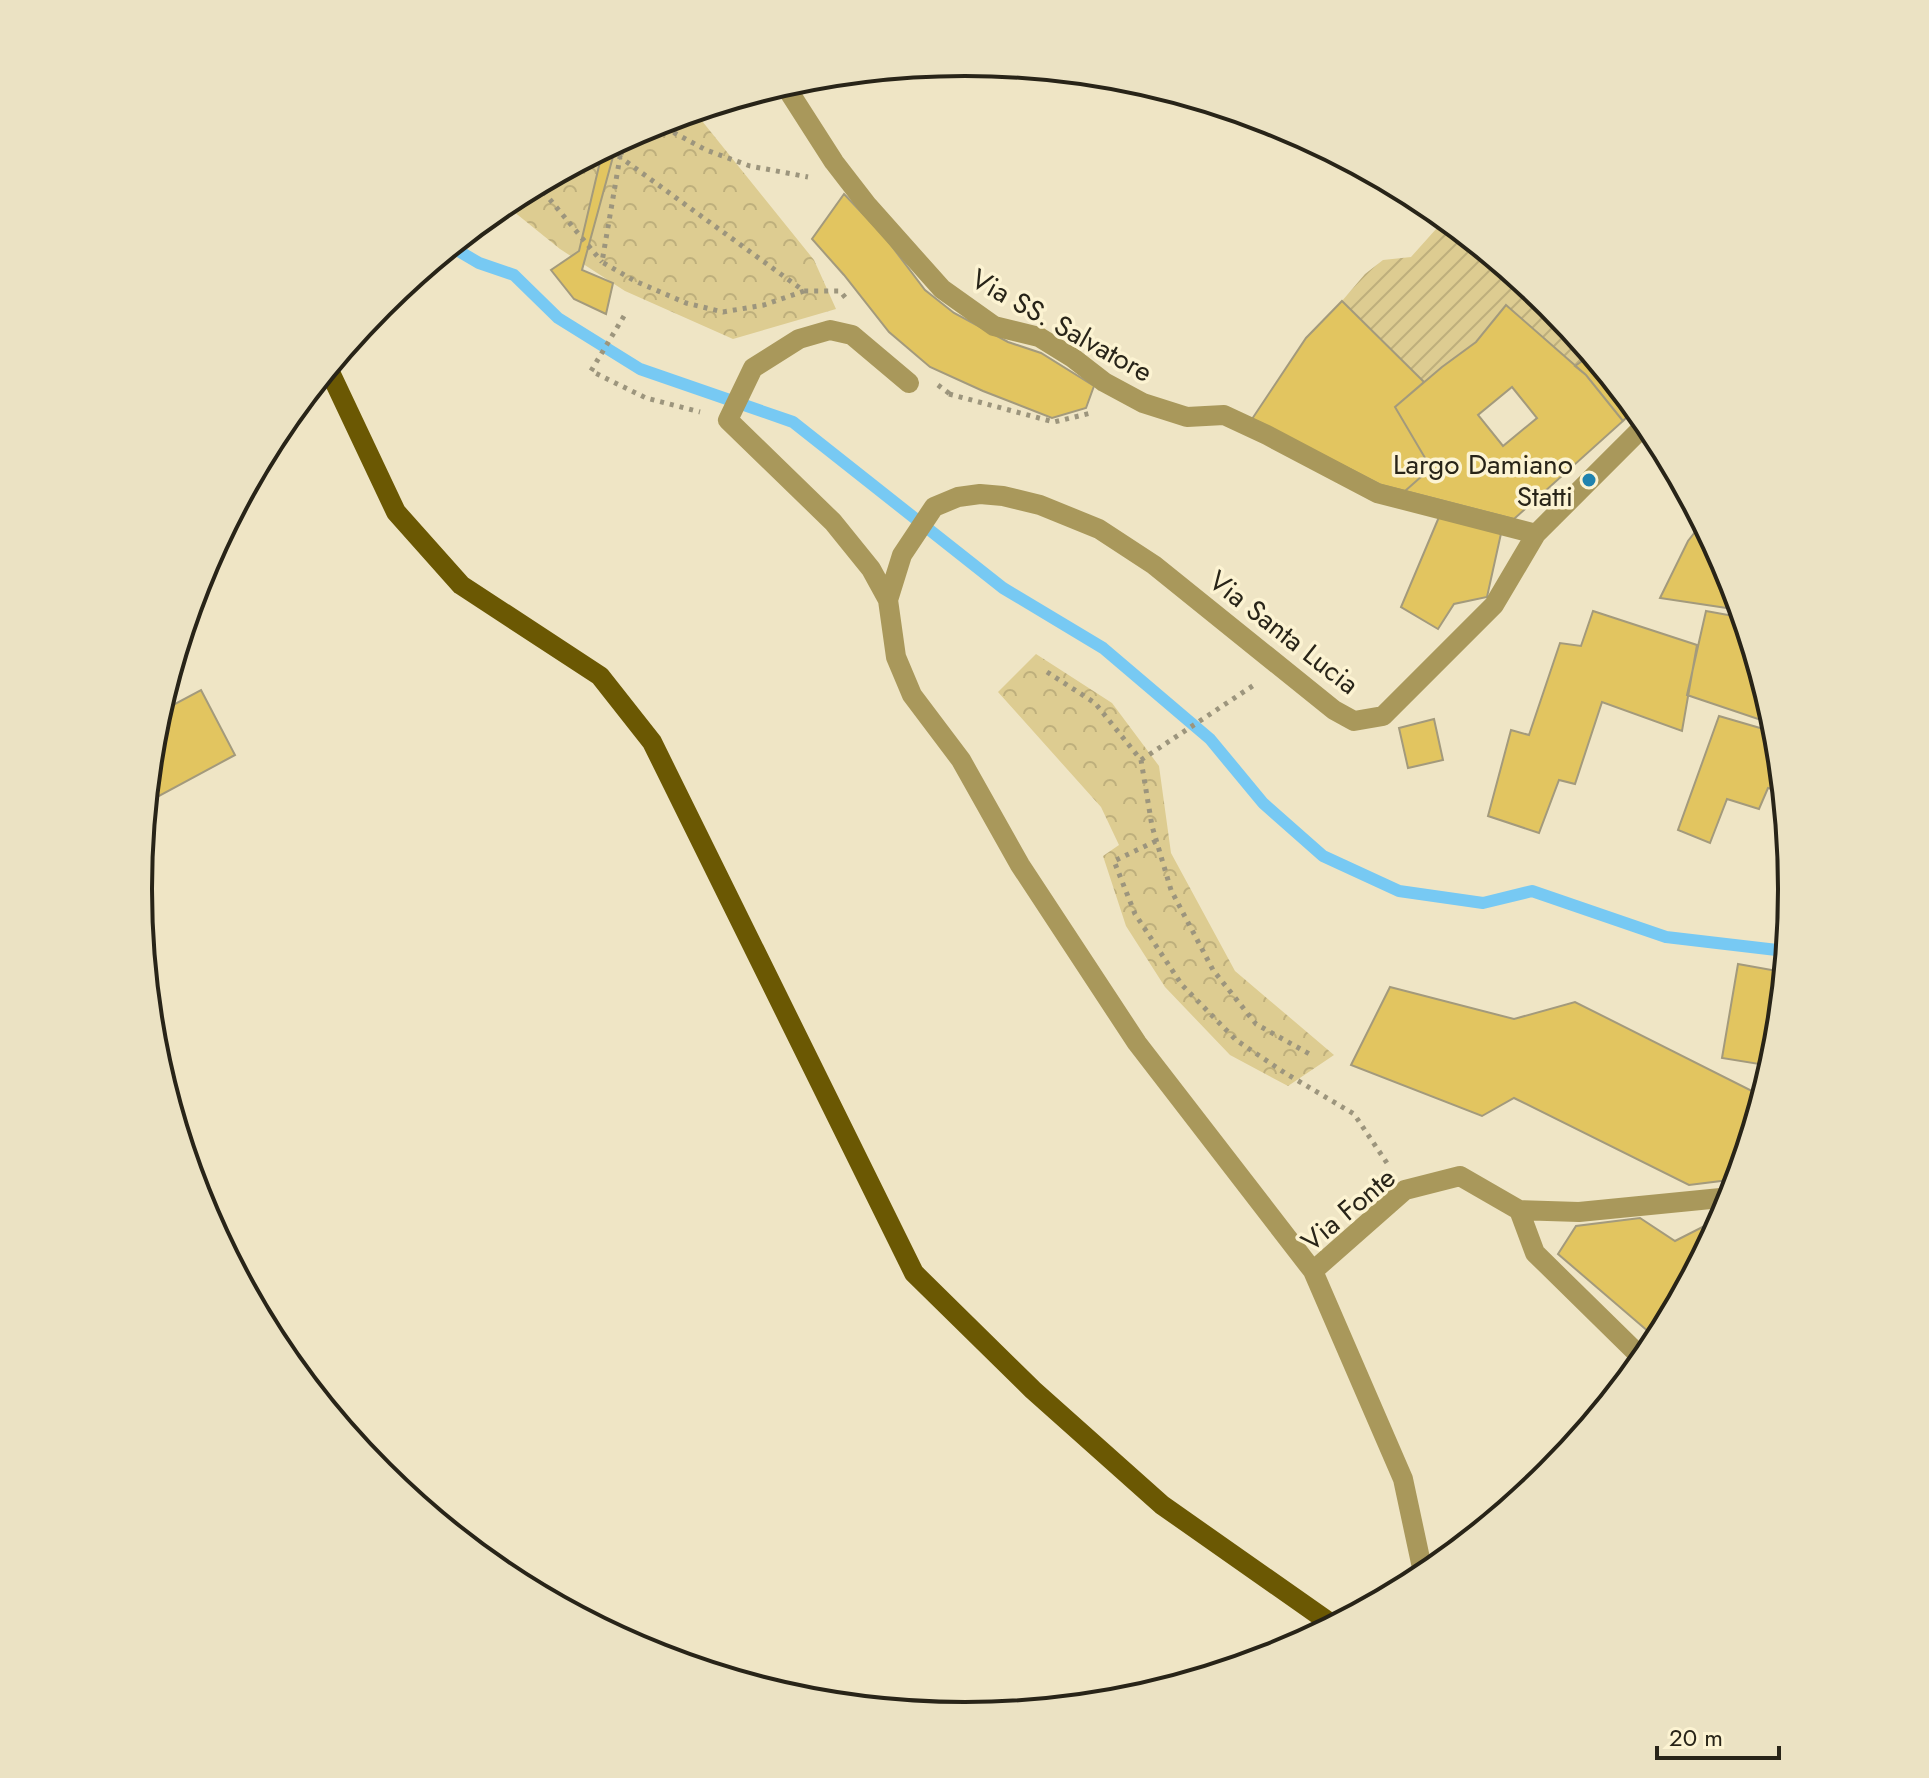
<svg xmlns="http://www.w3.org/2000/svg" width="1929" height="1778" viewBox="0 0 1929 1778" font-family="Jost,sans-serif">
	<defs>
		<pattern id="park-crowns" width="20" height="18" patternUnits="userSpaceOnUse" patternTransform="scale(2)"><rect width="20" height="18" fill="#ddcc91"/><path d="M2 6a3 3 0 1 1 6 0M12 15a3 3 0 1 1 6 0" fill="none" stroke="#beaf7c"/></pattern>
		<pattern id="garden-furrows" width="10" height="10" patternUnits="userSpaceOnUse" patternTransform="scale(2)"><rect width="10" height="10" fill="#ddcc91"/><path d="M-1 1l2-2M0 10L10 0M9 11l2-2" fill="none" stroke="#beaf7c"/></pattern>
	</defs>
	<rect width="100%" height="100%" fill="#efe5c5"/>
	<!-- park -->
	<path fill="url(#park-crowns)" d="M694,111L814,260L836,309L733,339L625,291L560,249L503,203L648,125Z
		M1036,654L1112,703L1159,766L1171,853L1235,971L1334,1055L1288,1086L1230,1055L1165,987L1126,926L1103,856L1119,845L1101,807L998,692Z"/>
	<!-- garden -->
	<path fill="url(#garden-furrows)" d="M1445,219L1550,305L1591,355L1575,366L1476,342L1424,382L1342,301L1365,274L1383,260L1411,257Z"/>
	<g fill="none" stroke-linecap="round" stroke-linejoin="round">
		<!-- stream -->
		<path stroke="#77c9f3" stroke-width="12" d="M450,246L479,263L514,275L558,318L640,369L793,422L1003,588L1103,648L1210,739L1263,803L1323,856L1399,891L1483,903L1532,891L1666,937L1785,951"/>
	</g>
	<!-- building -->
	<path fill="#e2c560" stroke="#a39a7c" stroke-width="2" fill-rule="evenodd" d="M617,142L582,270L613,283L606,314L574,299L551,270L579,251L603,149Z
		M844,194L884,236L925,290L954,313L1008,342L1041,353L1094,386L1086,408L1052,418L983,391L930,367L889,332L844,275L812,239Z
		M1342,301L1424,382L1395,407L1431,468L1405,491L1381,485L1252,419L1306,338Z
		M1506,305L1586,375L1623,421L1514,519L1405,491L1431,468L1395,407L1442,367L1476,342ZM1512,387L1537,418L1503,446L1478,415Z
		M1591,355L1635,409L1623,421L1586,375L1575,366Z
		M1439,517L1502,529L1487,597L1454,604L1438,629L1401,607Z
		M1702,523L1729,573L1740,610L1660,598L1688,541Z
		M1593,611L1697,645L1682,731L1602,702L1575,784L1559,780L1539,833L1488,816L1511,730L1529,735L1560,643L1581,646Z
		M1706,611L1739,617L1742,616L1766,697L1761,720L1687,695Z
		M201,690L235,755L146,803L153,727L158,713Z
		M1719,716L1767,730L1773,718L1776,728L1782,792L1768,788L1759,809L1727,799L1710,843L1678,830Z
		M1434,719L1443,760L1408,768L1399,728Z
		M1738,964L1783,972L1776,1051L1771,1066L1722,1058Z
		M1390,987L1514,1019L1575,1002L1762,1096L1737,1179L1689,1185L1514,1098L1482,1116L1351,1065Z
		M1722,1217L1657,1339L1558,1254L1576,1226L1640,1218L1675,1241Z"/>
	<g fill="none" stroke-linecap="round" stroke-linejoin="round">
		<!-- path -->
		<path stroke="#9c957d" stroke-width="5" stroke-dasharray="4 6" stroke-linecap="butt" d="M656,123L706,150L750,166L808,177
			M606,147L620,157L627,136
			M537,184L602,262
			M804,291L764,305L723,312L686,303L635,281L602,262L620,157L804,291H840L849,302
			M624,316L591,371L646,398L700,412
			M938,385L950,394
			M949,394L1054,422L1091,413L1092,410
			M1047,672L1095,703L1141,760L1152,826L1171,890L1213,970L1256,1024L1313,1056
			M1141,760L1254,685
			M1156,841L1114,861L1135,914L1182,985L1236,1040L1285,1073L1354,1114L1389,1166"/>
		<!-- minor -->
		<path stroke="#a9985b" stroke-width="20" d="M784,84L834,162L868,206L942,289L994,326L1039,337L1073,358L1104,382L1143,403L1187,417L1224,415L1267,435L1377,493L1536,534
			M909,383L852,335L830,330L799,339L753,368L728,420L833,522L871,569L888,600L896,657L912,695L961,760L1020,865L1137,1043L1313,1271
			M888,600L902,555L934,507L958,497L980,494L1003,496L1040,505L1099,529L1154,565L1334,710L1354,721L1383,716L1494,605L1536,534L1647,423
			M1519,1210L1535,1253L1643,1359
			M1422,1568L1443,1561
			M1424,1577L1403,1479L1313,1271L1405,1190L1460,1176L1519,1210L1579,1212L1731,1197"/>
		<!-- major -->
		<path stroke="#6b5803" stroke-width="20" d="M328,368L396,512L461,585L600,676L652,742L914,1273L1033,1390L1162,1505L1333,1625"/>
	</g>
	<!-- markers -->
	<circle fill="#2083ae" stroke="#fcf3d2" stroke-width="3" cx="1589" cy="480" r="8"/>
	<g text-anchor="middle" stroke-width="7" stroke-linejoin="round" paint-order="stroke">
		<!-- street labels -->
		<g font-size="28" fill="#282418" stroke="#fcf3d2">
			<text transform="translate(1062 325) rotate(29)" y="10">Via SS. Salvatore</text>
			<text transform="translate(1284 632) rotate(38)" y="10">Via Santa Lucia</text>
			<text transform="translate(1348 1209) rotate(-40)" y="10">Via Fonte</text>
		</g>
		<!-- poi labels -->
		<g font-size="28" fill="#282418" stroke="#fcf3d2" text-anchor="end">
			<text x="1573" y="474">Largo Damiano<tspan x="1573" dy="32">Statti</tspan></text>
		</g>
	</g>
	<!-- crop -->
	<path d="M0 0H1929V1778H0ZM152 889a813 813 0 1 1 1626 0a813 813 0 1 1-1626 0Z" fill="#ebe2c3" fill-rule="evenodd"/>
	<path fill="none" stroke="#282418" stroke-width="4" d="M152 889a813 813 0 1 1 1626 0a813 813 0 1 1-1626 0Z"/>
	<!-- scale -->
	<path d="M1657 1746v12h122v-12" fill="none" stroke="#282418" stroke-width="4"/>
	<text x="1669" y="1746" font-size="24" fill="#282418" stroke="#fcf3d2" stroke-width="6" paint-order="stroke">20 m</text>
</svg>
